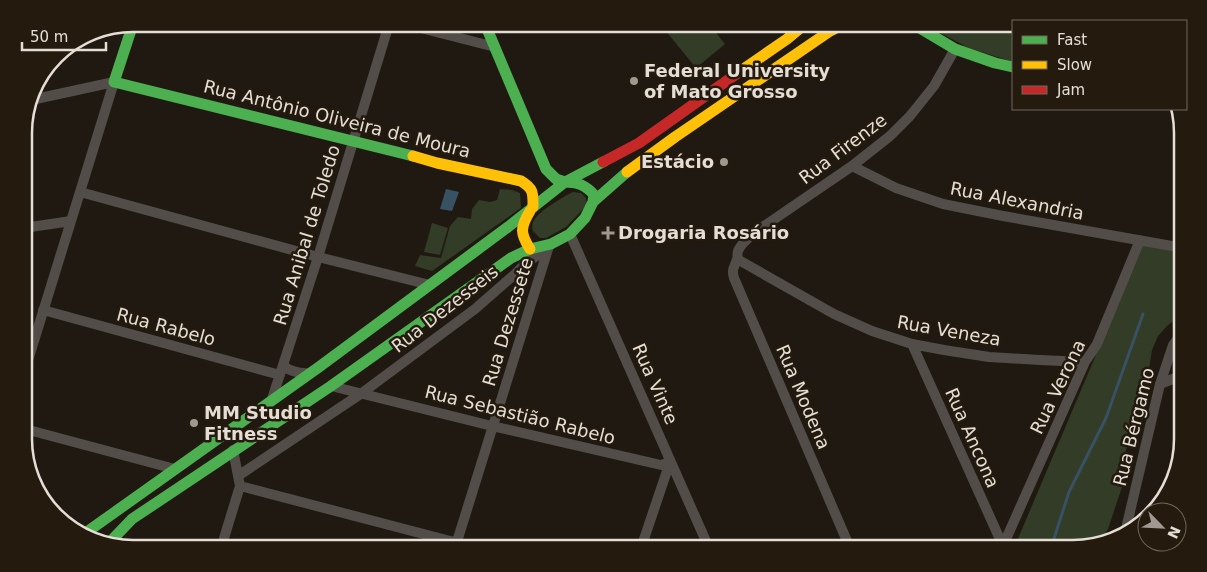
<svg xmlns="http://www.w3.org/2000/svg" width="1207" height="572" viewBox="0 0 1207 572" font-family="'DejaVu Sans',sans-serif">
	<rect width="100%" height="100%" fill="#1f1912"/>
	<!-- green -->
	<path fill="#323c26" d="M660,24H709L725,44L696,68Z
		M923,24H1000L1013,33V62L969,48Z
		M500,189L512,190L520,193L521,208L432,271L415,266L420,255L441,258L450,226L458,217L471,219L472,209L479,200L490,202L497,200Z
		M573,192L581,193L586,198L587,205L566,227L546,238H540L533,231C532,229 532,224 533,222C536,213 564,196 573,192Z
		M432,223L448,228L440,255L424,252Z
		M1143,244L1183,254V313L1167,326L1158,336L1152,350L1149,369L1126,450L1122,487L1108,529L1101,541L1080,548H1014Z"/>
	<!-- water -->
	<path fill="#385163" d="M446,189L459,192L452,211L440,209Z"/>
	<g fill="none" stroke-linecap="round" stroke-linejoin="round">
		<!-- stream -->
		<path stroke="#385163" stroke-width="3" d="M1051,548L1069,492L1106,418L1143,314"/>
		<!-- street -->
		<path stroke="#524d48" stroke-width="10" d="M405,24L495,47
			M852,166L896,188L943,204L1003,216L1183,248
			M80,192L318,257L430,285
			M24,228L71,221
			M570,234L709,548
			M737,259L834,314L872,331L912,344L944,350L989,357L1040,360L1085,362
			M43,310L280,375
			M912,344L1003,546
			M283,366C292,372 300,374 310,373
			M25,370L114,82L31,100
			M1160,384L1183,375
			M331,386L492,426L661,465L670,462
			M272,399L318,257L389,24
			M25,429L175,469
			M238,476L362,393L475,309L514,275L526,263L547,249
			M240,486L477,548
			M1125,533L1160,384L1173,345L1183,332
			M221,548L240,486L233,450
			M455,548L549,246
			M641,548L670,462
			M850,548L734,278C731,268 735,267 737,259C738,257 737,253 738,251C741,243 749,238 754,233L852,166L890,136L910,116L934,86L955,49
			M1002,548L1085,362L1097,344L1140,240"/>
		<!-- fast -->
		<path stroke="#4caf50" stroke-width="11" d="M133,24L114,82L413,156
			M485,24L546,169L556,179L565,182
			M913,24L955,49L995,63L1013,67
			M1010,24L1013,26
			M565,182C577,182 586,185 594,195L593,202
			M84,534L319,367L508,227L565,182L603,162
			M109,543L132,519L331,386L511,258L530,249L551,244L570,234L585,218L593,202L627,172"/>
		<!-- slow -->
		<path stroke="#ffc107" stroke-width="11" d="M742,70L787,39L805,24
			M413,156L437,163L521,181C534,189 533,193 533,207
			M627,172L675,137L830,31L844,24
			M530,211C520,228 520,233 530,249"/>
		<!-- jam -->
		<path stroke="#c62828" stroke-width="11" d="M603,162L639,143L742,70"/>
	</g>
	<!-- markers -->
	<g fill="#a09991" stroke="#241a0d" stroke-width="2">
		<circle cx="634" cy="81" r="5"/>
		<circle cx="724" cy="162" r="5"/>
		<path d="M605.5 225.5h5v5h5v5h-5v5h-5v-5h-5v-5h5z"/>
		<circle cx="194" cy="423" r="5"/>
	</g>
	<g text-anchor="middle" stroke-width="5" stroke-linejoin="round" paint-order="stroke">
		<!-- poi labels -->
		<g font-size="18" font-weight="bold" fill="#e5ded6" stroke="#241a0d" text-anchor="start">
			<text x="644" y="77">Federal University<tspan x="644" dy="21">of Mato Grosso</tspan></text>
			<text x="714" y="168" text-anchor="end">Estácio</text>
			<text x="618" y="239">Drogaria Rosário</text>
			<text x="204" y="419">MM Studio<tspan x="204" dy="21">Fitness</tspan></text>
		</g>
		<!-- street labels -->
		<g font-size="18" fill="#e5ded6" stroke="#241a0d">
			<text transform="translate(337 119) rotate(14)" y="6">Rua Antônio Oliveira de Moura</text>
			<text transform="translate(843 149) rotate(-37)" y="6">Rua Firenze</text>
			<text transform="translate(1017 201) rotate(11)" y="6">Rua Alexandria</text>
			<text transform="translate(307 235) rotate(-73)" y="6">Rua Anibal de Toledo</text>
			<text transform="translate(445 309) rotate(-38)" y="6">Rua Dezesseis</text>
			<text transform="translate(508 322) rotate(-73)" y="6">Rua Dezessete</text>
			<text transform="translate(166 327) rotate(15)" y="6">Rua Rabelo</text>
			<text transform="translate(949 331) rotate(10)" y="6">Rua Veneza</text>
			<text transform="translate(655 384) rotate(66)" y="6">Rua Vinte</text>
			<text transform="translate(1058 387) rotate(-64)" y="6">Rua Verona</text>
			<text transform="translate(803 397) rotate(67)" y="6">Rua Modena</text>
			<text transform="translate(520 415) rotate(14)" y="6">Rua Sebastião Rabelo</text>
			<text transform="translate(1134 427) rotate(-76)" y="6">Rua Bérgamo</text>
			<text transform="translate(972 438) rotate(66)" y="6">Rua Ancona</text>
		</g>
	</g>
	<!-- crop -->
	<path d="M0 0H1207V572H0ZM133 32H1073A101 101 0 0 1 1174 133V439A101 101 0 0 1 1073 540H133A101 101 0 0 1 32 439V133A101 101 0 0 1 133 32Z" fill="#241a0d" fill-rule="evenodd"/>
	<path fill="none" stroke="#e5ded6" stroke-width="2.5" d="M133 32H1073A101 101 0 0 1 1174 133V439A101 101 0 0 1 1073 540H133A101 101 0 0 1 32 439V133A101 101 0 0 1 133 32Z"/>
	<!-- legend -->
	<rect x="1012" y="20" width="175" height="90" fill="#241a0d" stroke="#71685d"/>
	<rect x="1022" y="36" width="25" height="8" fill="#4caf50" stroke="#71685d"/>
	<text x="1057" y="45" font-size="15" fill="#e5ded6">Fast</text>
	<rect x="1022" y="61" width="25" height="8" fill="#ffc107" stroke="#71685d"/>
	<text x="1057" y="70" font-size="15" fill="#e5ded6">Slow</text>
	<rect x="1022" y="86" width="25" height="8" fill="#c62828" stroke="#71685d"/>
	<text x="1057" y="95" font-size="15" fill="#e5ded6">Jam</text>
	<!-- north arrow -->
	<g transform="translate(1162 527) rotate(114)"><circle r="24" fill="#241a0d" stroke="#71685d"/>
	<path d="M0-4L9 19L0 12L-9 19Z" fill="#a09991"/>
	<text y="-8" font-size="14" font-weight="bold" text-anchor="middle" fill="#e5ded6">N</text>
	</g>
	<!-- scale -->
	<path d="M22 42v8h84v-8" fill="none" stroke="#e5ded6" stroke-width="2.5"/>
	<text x="30" y="42" font-size="15" fill="#e5ded6" stroke="#241a0d" stroke-width="4" paint-order="stroke">50 m</text>
</svg>
